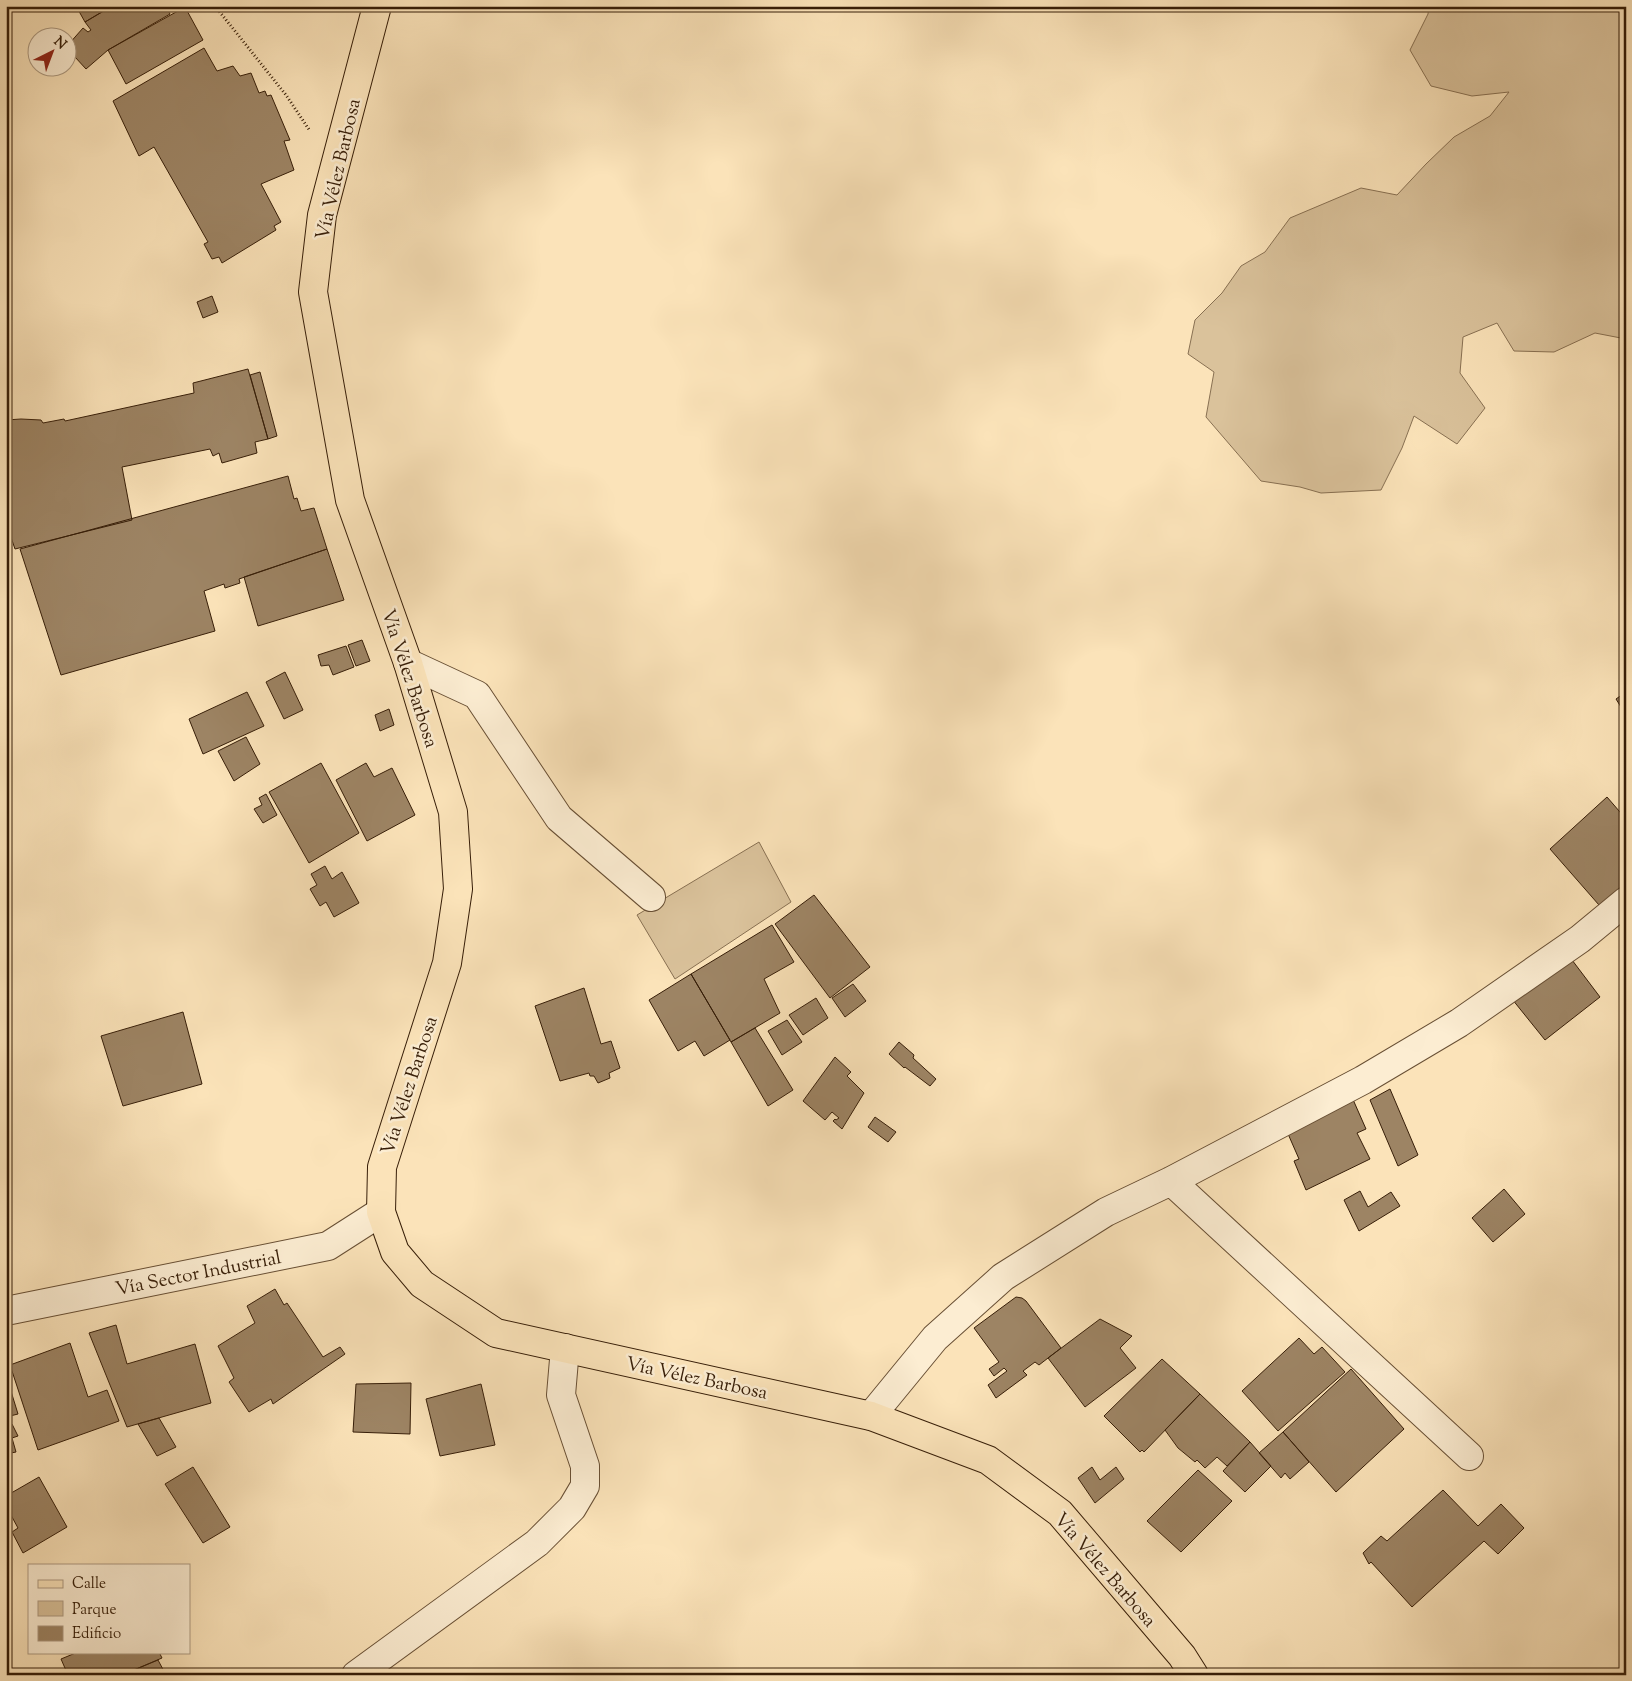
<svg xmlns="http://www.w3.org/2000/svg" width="1632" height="1681" viewBox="0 0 1632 1681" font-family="'Sorts Mill Goudy',serif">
	<rect width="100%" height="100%" fill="#fbe3b9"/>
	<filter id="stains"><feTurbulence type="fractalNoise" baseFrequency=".004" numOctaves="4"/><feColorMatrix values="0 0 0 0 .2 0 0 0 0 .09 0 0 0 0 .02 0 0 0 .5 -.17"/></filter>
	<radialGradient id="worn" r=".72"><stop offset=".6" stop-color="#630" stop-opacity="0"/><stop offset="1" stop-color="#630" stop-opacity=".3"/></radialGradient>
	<!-- green -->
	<path fill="#dac29b" stroke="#887052" d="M1429,6H1626V339L1595,333L1554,352L1514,351L1497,323L1463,337L1460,373L1485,408L1457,444L1414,416L1402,448L1381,490L1321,493L1300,487L1261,481L1206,417L1214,372L1188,354L1195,320L1222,293L1241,266L1265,252L1290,218L1361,188L1397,195L1426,164L1454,137L1490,116L1509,92L1472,96L1431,86L1410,50L1428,14Z
		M759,842L791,902L675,979L637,915Z"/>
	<!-- building -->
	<path fill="#9d8464" stroke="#371e08" d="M76,6H112L85,22Z
		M112,6H166L170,14L108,50L86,69L75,57L68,62V45L83,28L88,32L91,30L85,22Z
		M185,7L203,40L126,84L108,50Z
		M204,48L217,71L233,66L240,76L251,73L259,93L265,91L267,96L271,95L290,140L284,141L294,170L261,184L281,222L274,226L276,230L222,263L219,257L212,259L204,244L208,242L154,147L139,156L113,101Z
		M212,296L218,312L203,318L197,302Z
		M248,369L268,439L255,442L257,453L222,463L219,453L213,456L210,449L122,467L132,520L15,549L6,523V420L21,419L41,420L43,423L64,419L65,421L194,393L193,383Z
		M260,372L277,436L268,439L250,375Z
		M288,476L294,499L297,498L301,511L314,508L327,549L239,579L240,583L225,588L224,584L204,591L215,631L61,675L20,549Z
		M327,549L344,600L258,626L244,577Z
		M362,640L370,661L356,666L348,645Z
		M346,646L354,667L333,675L329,665L321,666L318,655Z
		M285,672L303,710L284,719L266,682Z
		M247,692L264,726L203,754L189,719Z
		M1626,692V715L1616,699Z
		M389,709L394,725L380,731L375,715Z
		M246,737L260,764L234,781L218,751Z
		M321,763L359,833L309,863L269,792Z
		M366,763L374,777L392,768L415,815L367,841L336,780Z
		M266,794L277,815L263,823L254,809L262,805L259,798Z
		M1607,797L1626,819V895L1606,913L1550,849Z
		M325,866L332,879L342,872L359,903L334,917L326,902L320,906L310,889L317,885L311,874Z
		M814,895L870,967L830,998L775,924Z
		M772,925L794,962L764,979L780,1013L731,1042L691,974Z
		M1569,956L1600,997L1545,1040L1512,999Z
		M691,974L730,1040L704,1056L695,1041L678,1051L649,1000Z
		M853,984L866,1001L845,1017L832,998Z
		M584,988L601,1044L611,1041L620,1068L609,1073L610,1078L598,1083L594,1076H590L589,1073L560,1081L535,1006Z
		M816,998L828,1018L803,1035L789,1015Z
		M183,1012L202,1084L123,1106L101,1036Z
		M787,1020L802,1042L782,1055L768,1031Z
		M755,1028L793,1090L768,1106L731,1042Z
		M899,1042L914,1055L913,1058L936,1079L930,1086L905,1067L904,1068L889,1054Z
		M835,1057L851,1072L847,1076L864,1093L842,1129L833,1121L835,1119L836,1120L839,1118L832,1112L825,1120L803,1101Z
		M1390,1089L1418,1155L1398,1166L1370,1100Z
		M1351,1095L1366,1129L1357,1133L1370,1159L1306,1190L1294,1161L1299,1159L1285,1127Z
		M875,1117L896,1132L888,1142L868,1127Z
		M1504,1189L1525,1214L1493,1242L1472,1218Z
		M1360,1191L1368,1207L1391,1192L1400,1206L1359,1231L1344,1200Z
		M275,1289L284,1305L287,1303L323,1357L340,1347L345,1354L273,1404L271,1399L249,1412L229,1382L234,1378L218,1346L255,1323L247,1306Z
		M1016,1297L1022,1298L1026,1301L1061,1348L1039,1365L1035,1362L1023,1371L1027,1375L996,1398L988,1385L1007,1371L1004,1368L994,1376L989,1369L999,1362L974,1328Z
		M1100,1319L1132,1336L1120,1348L1136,1368L1085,1407L1048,1358Z
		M116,1325L127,1364L195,1344L211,1403L127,1427L89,1333Z
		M1299,1338L1314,1354L1322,1347L1345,1372L1278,1431L1242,1391Z
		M70,1343L88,1397L107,1390L119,1421L38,1450L10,1365Z
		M1162,1359L1200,1394L1144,1452L1142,1450L1140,1452L1104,1416Z
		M1351,1369L1404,1429L1336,1492L1283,1432Z
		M6,1375L18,1414L6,1417Z
		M411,1383L410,1434L353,1432L356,1384Z
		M481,1384L495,1445L440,1456L426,1399Z
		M1200,1394L1250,1442L1227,1466L1217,1457L1205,1468L1197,1460L1195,1462L1178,1448L1165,1430Z
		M159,1418L176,1447L157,1456L138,1424Z
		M6,1424H12L18,1436L12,1438L16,1452L6,1454Z
		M1283,1432L1309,1462L1290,1479L1285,1473L1281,1478L1259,1453Z
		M1250,1442L1271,1466L1245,1492L1223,1471Z
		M193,1467L230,1527L203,1543L165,1484Z
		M1092,1467L1100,1480L1116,1467L1124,1479L1095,1503L1078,1478Z
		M1198,1470L1232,1501L1181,1552L1147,1521Z
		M39,1477L67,1527L23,1553L12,1532L18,1528L6,1506V1496Z
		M1443,1490L1478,1526L1501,1504L1524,1528L1498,1554L1484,1541L1412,1607L1371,1562L1369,1564L1363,1553L1381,1536L1387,1541Z
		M78,1652H159L162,1658L122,1675H68L61,1659Z
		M158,1660L166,1675H122Z"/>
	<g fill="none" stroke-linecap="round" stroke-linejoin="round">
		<defs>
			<path id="minor" d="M408,663L477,695L559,818L651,897
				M1171,1181L1469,1456
				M6,1311L328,1246L381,1212
				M871,1416L935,1338L1003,1277L1106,1212L1171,1181L1363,1080L1459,1023L1580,939L1626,901
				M356,1675L537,1543L572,1508L585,1486V1466L561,1395L565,1348"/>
			<path id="major" d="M377,6L322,215L313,292L350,500L408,663L453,812L458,889L447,963L382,1167L381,1212L395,1252L422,1284L496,1333L871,1416L988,1460L1060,1513L1182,1656L1194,1675"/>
		</defs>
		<!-- minor casing -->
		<use href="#minor" stroke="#684f34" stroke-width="30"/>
		<!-- major casing -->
		<use href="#major" stroke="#371e08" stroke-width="30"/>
		<!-- path -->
		<path stroke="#371e08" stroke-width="3" stroke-dasharray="1 2.5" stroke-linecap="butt" d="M215,6L286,95L310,131"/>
		<!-- minor -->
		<use href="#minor" stroke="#fcedd2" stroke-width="28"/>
		<!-- major -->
		<use href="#major" stroke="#fbe3b9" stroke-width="28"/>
	</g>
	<g text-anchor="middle" stroke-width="5" stroke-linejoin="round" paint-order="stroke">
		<!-- street labels -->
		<g font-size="19" fill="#371e08" stroke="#fcedd2">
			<text transform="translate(337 169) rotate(-77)" y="7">Vía Vélez Barbosa</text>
			<text transform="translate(411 678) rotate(72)" y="7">Vía Vélez Barbosa</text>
			<text transform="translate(408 1085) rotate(-72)" y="7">Vía Vélez Barbosa</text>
			<text transform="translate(198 1272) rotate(-11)" y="7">Vía Sector Industrial</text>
			<text transform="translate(697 1377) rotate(12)" y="7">Vía Vélez Barbosa</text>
			<text transform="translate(1106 1569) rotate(49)" y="7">Vía Vélez Barbosa</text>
		</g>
	</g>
	<!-- margin -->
	<rect width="1632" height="1681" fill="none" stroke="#fbe3b9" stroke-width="25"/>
	<rect x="8" y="8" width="1617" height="1666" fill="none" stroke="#371e08" stroke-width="2.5"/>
	<rect x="12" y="12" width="1607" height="1656" fill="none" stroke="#371e08"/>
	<!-- legend -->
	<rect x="28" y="1564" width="162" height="90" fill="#fcedd2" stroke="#ad9a81"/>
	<rect x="38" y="1580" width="25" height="8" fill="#fbe3b9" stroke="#ad9a81"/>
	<text x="72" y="1588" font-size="15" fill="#371e08">Calle</text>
	<rect x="38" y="1601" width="25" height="15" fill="#dac29b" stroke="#ad9a81"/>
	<text x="72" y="1614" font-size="15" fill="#371e08">Parque</text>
	<rect x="38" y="1626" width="25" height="15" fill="#9d8464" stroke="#ad9a81"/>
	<text x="72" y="1638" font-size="15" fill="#371e08">Edificio</text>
	<!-- north arrow -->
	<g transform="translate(52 52) rotate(42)"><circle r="24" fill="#fcedd2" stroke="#ad9a81"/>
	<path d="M0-4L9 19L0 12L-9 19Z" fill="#8f2418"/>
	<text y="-8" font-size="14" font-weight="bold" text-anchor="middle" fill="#371e08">N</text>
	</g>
	<rect width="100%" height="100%" filter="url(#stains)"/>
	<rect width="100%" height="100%" fill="url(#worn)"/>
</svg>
